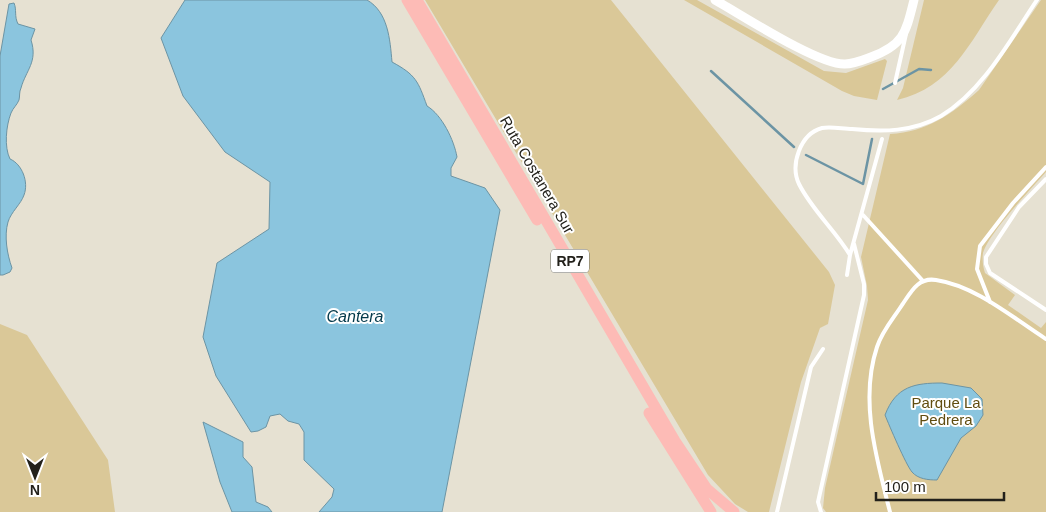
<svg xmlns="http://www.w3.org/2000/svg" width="1046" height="512" viewBox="0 0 1046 512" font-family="Helvetica,sans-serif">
	<rect width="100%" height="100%" fill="#e6e1d2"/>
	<!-- green -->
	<path fill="#dac898" d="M425,0H611L829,272L835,285L828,324L820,328L801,382L769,512H748L735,504L708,475Z
		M684,0H697L824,71L846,73L885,59L887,61L877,100L854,96L842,91Z
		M924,0H999C969,43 952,87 897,100L903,88Z
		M1041,0H1046V172C1031,189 989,233 983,253C982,259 983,267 985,273L1015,295L1008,305L1041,328L1046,322V512H826L823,508L825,488L868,300L867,286L861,257L890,134C927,132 952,114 979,90Z
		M0,324L27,335L108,460L115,512H0Z"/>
	<!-- water -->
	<path fill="#8bc5de" stroke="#6c94a4" d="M185,0H367C388,12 390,39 392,62C416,75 418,81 427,106C442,115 454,140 457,157L451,168V176L485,188L500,210L442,512H319L332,497L334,489L304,460V432L299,424L288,421L280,414L270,416L266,427L258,431L251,432L216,376L203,337L217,263L269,229L270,182L225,152L183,96L161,38Z
		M14,3C17,10 14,16 18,24L35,29L31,40C38,62 26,70 21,88C19,92 20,96 19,100C17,105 13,108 11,113C6,126 4,147 10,159C22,164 29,182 24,195C21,204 11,212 8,222C4,236 7,254 12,268L10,272L3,275H0V56L9,4Z
		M942,383L971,388L982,399L983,415L976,426L961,438L937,480C928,480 918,479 912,472C906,465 889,425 885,415C896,386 915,383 942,383Z
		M203,422L243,442V457L252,467L256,502L268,507L272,512H232L220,482Z"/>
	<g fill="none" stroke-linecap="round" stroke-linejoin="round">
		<!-- stream -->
		<path stroke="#6c94a4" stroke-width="2.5" d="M711,71L794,147
			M883,89L919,69L931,70
			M806,155L863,184L872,139"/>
		<!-- service -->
		<path stroke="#fff" stroke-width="4" d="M895,83L906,34
			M1046,179L1019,207L986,257V264L990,273L1046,310
			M863,215L923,281
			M850,255C835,230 812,210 799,184C790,165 800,134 822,128C831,126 843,129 852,129C883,132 913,132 941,116C983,91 1010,40 1037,0
			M847,275L850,255L882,139
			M990,302L977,269L980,246L1013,203L1046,167
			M777,512L811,367L823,349
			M821,512L818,502L864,295V284L854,244
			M890,512C877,460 859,401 877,347C882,331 893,319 902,305C911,292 918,277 936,280C976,286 1013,318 1046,339"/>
		<!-- tertiary -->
		<path stroke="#fff" stroke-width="9" d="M715,0C742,15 818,65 845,64C854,64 863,60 871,57C904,45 906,32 914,0"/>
		<!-- primary -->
		<path stroke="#fdbbb6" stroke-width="11" d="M407,0L537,220
			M417,0L675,441L707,489L734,512
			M649,413L711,512"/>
	</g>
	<g text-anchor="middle" stroke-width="4" stroke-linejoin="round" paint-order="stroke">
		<!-- shield labels -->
		<rect fill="#fff" stroke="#65645f" stroke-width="1" x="551" y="249.5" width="38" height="23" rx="4"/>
		<g font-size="14" font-weight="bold" fill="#23211b">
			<text x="570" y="266">RP7</text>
		</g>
		<!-- street labels -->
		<g font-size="15" fill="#23211b" stroke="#fff">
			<text transform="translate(537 175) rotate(60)" y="5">Ruta Costanera Sur</text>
		</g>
		<!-- park labels -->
		<g font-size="15" fill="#614d10" stroke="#fff">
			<text x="946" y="408">Parque La<tspan x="946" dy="17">Pedrera</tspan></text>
		</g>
		<!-- water labels -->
		<g font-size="16" font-style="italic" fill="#043a4b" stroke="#fff">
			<text x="355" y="322">Cantera</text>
		</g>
	</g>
	<!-- north arrow -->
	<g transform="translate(35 477) rotate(180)" stroke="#ffffff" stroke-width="4" paint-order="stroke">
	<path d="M0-4L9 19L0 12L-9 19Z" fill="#23211b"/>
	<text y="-8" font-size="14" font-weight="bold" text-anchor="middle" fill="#23211b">N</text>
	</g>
	<!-- scale -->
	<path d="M876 492v8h128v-8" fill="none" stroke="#23211b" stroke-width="2.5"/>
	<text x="884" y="492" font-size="15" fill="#23211b" stroke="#ffffff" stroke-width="4" paint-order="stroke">100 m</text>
</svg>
